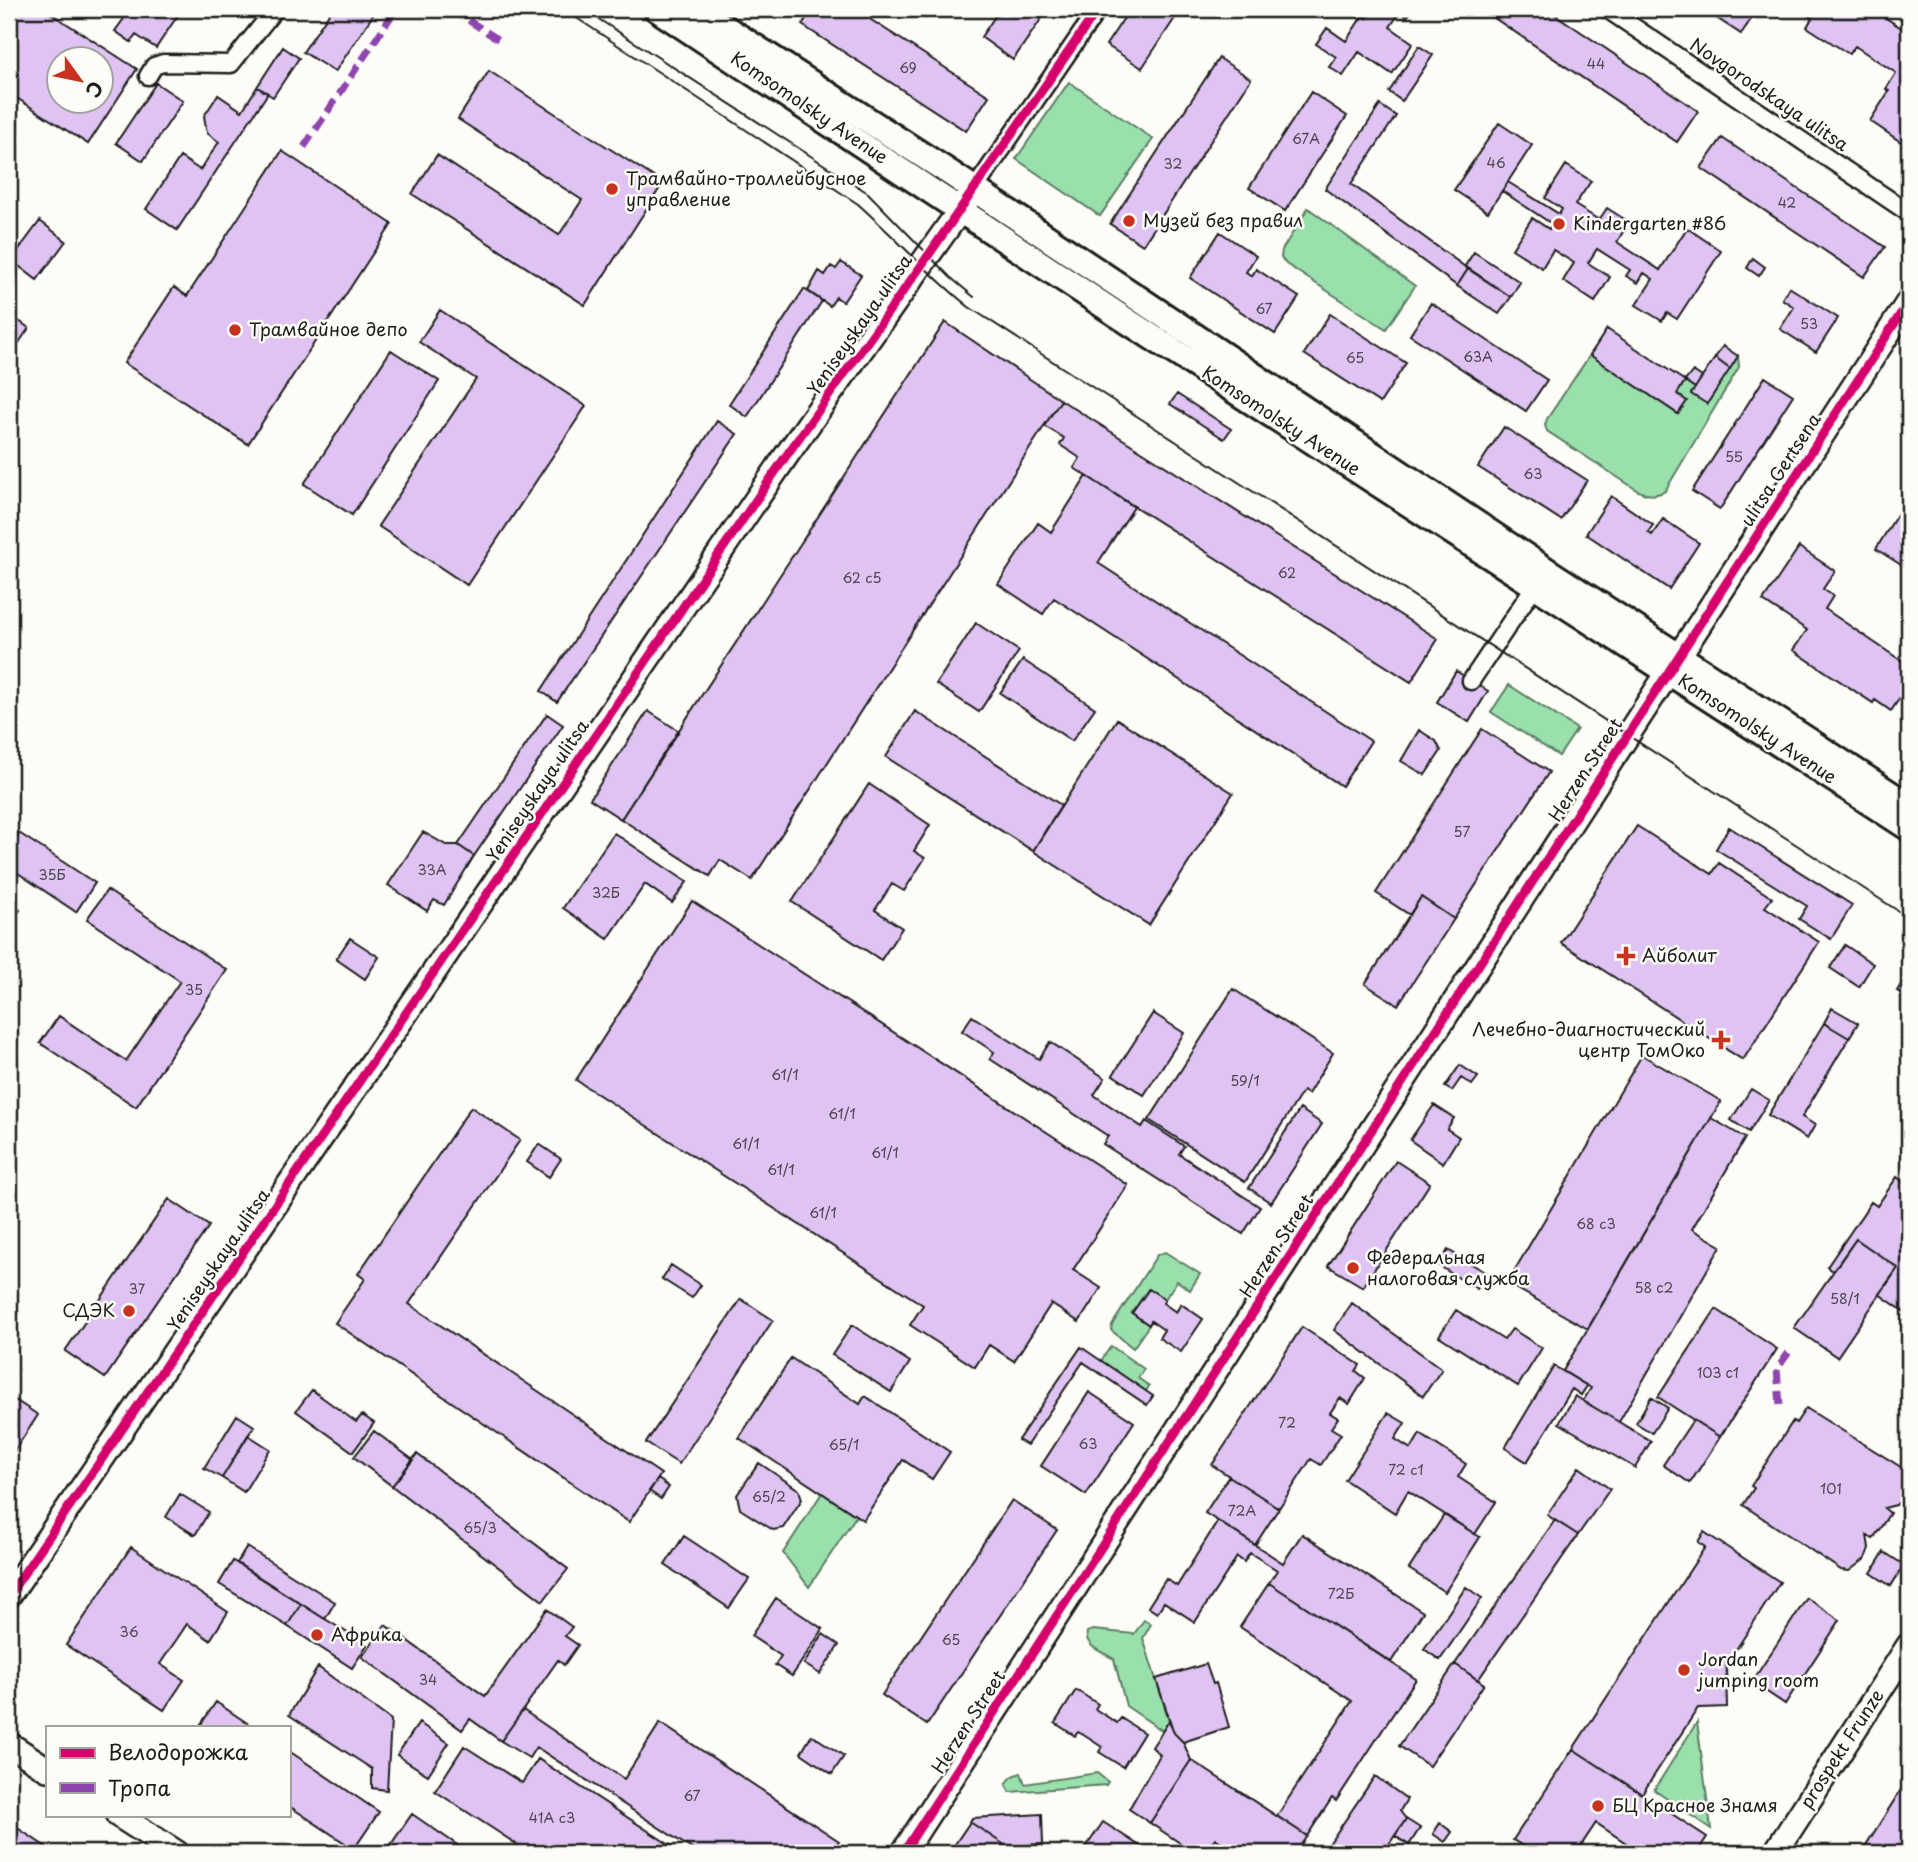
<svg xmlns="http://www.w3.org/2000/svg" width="1918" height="1862" viewBox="0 0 1918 1862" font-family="'Playpen Sans',sans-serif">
	<rect width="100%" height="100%" fill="#fdfcf7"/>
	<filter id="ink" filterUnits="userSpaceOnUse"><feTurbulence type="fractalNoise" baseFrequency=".0143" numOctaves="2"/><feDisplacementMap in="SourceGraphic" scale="14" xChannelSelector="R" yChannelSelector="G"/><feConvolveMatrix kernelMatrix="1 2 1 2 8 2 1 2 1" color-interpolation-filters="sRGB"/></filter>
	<g filter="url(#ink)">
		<!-- green -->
		<path fill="#9ae0ad" stroke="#5b7e64" stroke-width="2" d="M1069,82L1153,139L1100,216L1016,159Z
			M1308,208L1415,286L1386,329L1286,264L1281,258L1282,250Z
			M1590,355L1678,414L1677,394L1685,381L1695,388L1707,404L1738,356L1739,367L1665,491C1655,496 1648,496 1637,490L1547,431L1545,425L1547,419Z
			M1509,685L1577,729L1559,756L1491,712Z
			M1165,1252L1200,1274L1190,1290L1177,1281L1165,1299L1148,1289L1132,1313L1149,1325L1133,1348L1111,1330L1112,1325L1157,1255Z
			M1111,1346L1144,1369L1138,1378L1149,1386L1146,1391L1101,1361Z
			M822,1493L856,1516L809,1587L783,1553Z
			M1144,1620L1151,1624L1143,1638L1169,1721L1163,1731L1126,1706L1114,1659C1103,1652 1084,1647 1087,1632L1093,1630L1134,1634Z
			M1697,1722L1711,1829L1654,1790Z
			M1021,1773L1025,1784L1097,1773L1108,1782L1106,1785L1010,1792L1006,1785C1010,1777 1014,1775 1021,1773Z"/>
		<!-- building -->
		<path fill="#dfc4f3" stroke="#1c1c1c" stroke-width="2" fill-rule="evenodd" d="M9,9H44L137,69L88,144L9,93ZM60,60H102V102H60Z
			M131,9H182L156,48L136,35L131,42L115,31Z
			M332,9H377L335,72L303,52Z
			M812,9H854L989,96L966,131L802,25Z
			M1000,9H1048L1013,60L981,37Z
			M1130,9H1181L1142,68L1106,45Z
			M1374,9H1413L1407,17L1400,12L1390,27L1413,43L1392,74L1359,52L1343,76L1329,67L1336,57L1316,44L1327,28L1346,41L1363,15L1367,18Z
			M1481,9H1547L1698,111L1677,142Z
			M1708,9H1758L1741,34L1706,11Z
			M1798,9H1872L1909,33V129L1901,142L1870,121L1889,91L1886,89L1896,73L1855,46L1849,54L1807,27L1812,18Z
			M1419,46L1433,55L1402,101L1389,92Z
			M283,47L299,58L273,97L257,87Z
			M1219,58L1251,79L1143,245L1110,224Z
			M489,71L663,183L585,305L412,194L437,155L559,235L582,200L458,119Z
			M156,83L183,101L143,161L116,143Z
			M257,87L268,93L177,230L146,209L180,157L200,170L219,142L207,133L204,116L218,95L242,111Z
			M1311,92L1347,116L1285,211L1249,188Z
			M1380,105L1396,116L1351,184L1468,269L1457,286L1325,189Z
			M1499,123L1532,145L1488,212L1454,190Z
			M1722,138L1885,247L1864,277L1701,168Z
			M282,151L392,224L248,444L124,363L174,287L187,296Z
			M1566,165L1591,181L1575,205L1599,220L1607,208L1629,222L1617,242L1660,270L1687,228L1721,251L1677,319L1667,313L1662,321L1636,305L1653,279L1644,273L1638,283L1626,276L1630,270L1597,249L1588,263L1610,277L1595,302L1563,281L1574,263L1553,250L1542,268L1512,249L1532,218L1549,229L1552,224L1502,191L1508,182L1559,214L1562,209L1545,198Z
			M40,221L66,241L37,280L11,260Z
			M1220,232L1256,256L1246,272L1252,276L1256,269L1299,297L1275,334L1190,278Z
			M1474,252L1520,282L1511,297L1465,266Z
			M1753,258L1765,267L1759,276L1747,268Z
			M841,262L861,275L843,302L836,297L830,306L808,291L819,271L825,275L831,266L836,269Z
			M1468,269L1511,297L1499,314L1457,286Z
			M1789,287L1838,318L1816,352L1780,329L1794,307L1782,299Z
			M804,289L822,301L747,417L729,404Z
			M1431,303L1547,380L1526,411L1410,335Z
			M440,310L586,406L467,585L378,526L476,379L419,342Z
			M1330,314L1406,363L1380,403L1304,354Z
			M16,319L29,328L9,357V330Z
			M945,322L1061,400L752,880L720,860L710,876L621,819Z
			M1607,329L1685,381L1677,394L1687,401L1678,414L1590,355Z
			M1723,346L1738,356L1730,369L1715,358Z
			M391,350L439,381L352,515L304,484Z
			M1715,358L1730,369L1707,404L1691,394Z
			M1693,371L1702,377L1695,388L1685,381Z
			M1765,377L1793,395L1720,509L1692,491Z
			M1177,394L1231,429L1224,439L1170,404Z
			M1061,400L1438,639L1411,682L1074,468L1080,458L1060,445L1064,438L1044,426Z
			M717,421L737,434L557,702L541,691Z
			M1504,427L1587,480L1561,520L1478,467Z
			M1087,476L1134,507L1098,563L1371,741L1342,786L1054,598L1043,614L998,584L1038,523L1051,532Z
			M1909,495V570L1876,549Z
			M1611,496L1653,525L1648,532L1652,535L1663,519L1699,543L1669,589L1586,534Z
			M1799,547L1835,571L1823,589L1833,596L1825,609L1909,666V684L1891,711L1875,700L1873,703L1793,650L1807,630L1763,601Z
			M976,623L1019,651L979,712L936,684Z
			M1023,660L1095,708L1072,741L1000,693Z
			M1456,671L1488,691L1469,722L1437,702Z
			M648,711L679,731L621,819L590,799Z
			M915,711L1061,805L1033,851L886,757Z
			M547,714L563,725L474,856L458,845Z
			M1117,719L1233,793L1149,925L1033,851Z
			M1482,729L1549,772L1454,919L1421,897L1410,915L1376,893Z
			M1419,730L1436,741L1441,751L1425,775L1401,761Z
			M869,784L930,825L914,851L925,858L904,891L892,884L875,910L902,928L881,960L792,902Z
			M1637,826L1712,874L1719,863L1772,898L1765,907L1819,942L1743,1060L1561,943Z
			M1729,827L1852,905L1831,939L1799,919L1807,906L1716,849Z
			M423,832L446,845H458L474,856L444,905L434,900L427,911L388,885Z
			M19,833L95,883L76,912L9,867V848Z
			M614,833L687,882L672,903L645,884L608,939L563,908Z
			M107,890L227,970L136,1107L40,1043L59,1016L126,1061L180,981L87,919Z
			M1421,897L1454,919L1398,1005L1365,984Z
			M692,901L1128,1185L1073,1270L1101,1288L1079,1322L1051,1304L1014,1361L989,1345L975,1367L910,1325L923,1305L576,1080Z
			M9,903L20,910L9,927Z
			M350,938L379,957L365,979L336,959Z
			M1845,945L1873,964L1859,987L1830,968Z
			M1909,972V999L1897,991Z
			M1233,989L1333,1053L1308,1094L1303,1091L1245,1182L1149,1120Z
			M1832,1008L1858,1023L1849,1038L1824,1023Z
			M1153,1013L1184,1033L1144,1095L1113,1075Z
			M972,1016L1039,1059L1050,1042L1105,1078L1094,1095L1142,1127L1146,1121L1184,1146L1179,1154L1260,1207L1243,1234L1103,1144L1108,1136L990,1059L994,1052L962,1031Z
			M1824,1023L1849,1038L1802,1117L1815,1125L1807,1139L1768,1115Z
			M1642,1055L1721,1101L1588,1329L1507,1283Z
			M1460,1065L1478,1077L1472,1085L1461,1078L1452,1091L1445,1087Z
			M1751,1089L1769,1100L1749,1132L1731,1120Z
			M1434,1105L1454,1118L1447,1129L1459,1137L1443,1163L1410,1140Z
			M471,1107L520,1140L409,1304L661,1474L629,1522L335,1323L365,1279L358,1274Z
			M1300,1109L1322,1124L1271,1203L1249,1188Z
			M1711,1118L1745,1138L1692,1229L1721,1246L1619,1422L1583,1401L1591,1388L1563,1371Z
			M539,1144L561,1159L549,1177L527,1162Z
			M1396,1161L1430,1183L1363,1287L1328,1266Z
			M1897,1177L1906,1184L1909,1179V1315L1879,1294L1898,1268L1856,1239L1833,1271L1827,1267L1871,1202L1877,1206Z
			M169,1199L209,1226L105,1378L65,1351Z
			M1856,1239L1898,1268L1837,1357L1794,1328Z
			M1448,1250L1487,1273L1477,1289L1439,1266Z
			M671,1265L701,1285L692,1298L662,1279Z
			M1149,1289L1165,1299L1163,1303L1176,1312L1181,1304L1203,1319L1181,1352L1159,1338L1164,1330L1151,1321L1149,1325L1132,1313Z
			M741,1299L773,1320L679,1464L646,1443Z
			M1352,1303L1442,1369L1423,1396L1334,1330Z
			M1716,1309L1777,1349L1720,1437L1658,1397Z
			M1456,1310L1504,1340L1512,1329L1542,1348L1518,1386L1439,1336Z
			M852,1325L910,1362L891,1392L832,1355Z
			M1302,1327L1360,1365L1356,1371L1365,1378L1349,1404L1340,1398L1330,1413L1338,1418L1331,1428L1341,1434L1321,1465L1311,1459L1279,1508L1212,1465Z
			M1081,1347L1153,1396L1147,1405L1083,1362L1027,1445L1018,1440Z
			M791,1358L860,1404L865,1396L950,1452L932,1479L903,1460L863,1520L739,1438Z
			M1554,1366L1587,1386L1581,1395L1572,1389L1527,1462L1505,1448Z
			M312,1390L356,1422L362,1415L374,1423L353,1452L296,1411Z
			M1089,1392L1134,1422L1086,1495L1041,1466Z
			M9,1396L38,1415L9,1459Z
			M1575,1396L1651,1441L1635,1468L1559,1423Z
			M1651,1397L1668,1408L1652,1433L1636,1423Z
			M1806,1408L1904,1469L1909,1476V1490L1905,1496L1896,1505L1884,1508L1890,1513L1873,1539L1867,1535L1869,1548L1865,1559L1849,1571L1841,1570L1743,1505L1754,1488L1751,1486L1793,1421L1796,1423Z
			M1388,1413L1405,1423L1395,1439L1411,1449L1420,1434L1466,1464L1458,1477L1496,1502L1475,1534L1408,1491L1395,1513L1345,1480Z
			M237,1415L254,1426L222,1478L204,1468Z
			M1693,1420L1720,1437L1690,1483L1663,1465Z
			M374,1431L413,1460L392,1486L354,1457Z
			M248,1435L270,1449L244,1492L222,1478Z
			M417,1454L568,1569L543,1601L392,1486Z
			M759,1463L799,1490L802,1499L783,1528L773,1530L740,1509L737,1495Z
			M1579,1467L1610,1489L1578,1535L1547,1515Z
			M1229,1476L1279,1508L1255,1545L1205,1513Z
			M658,1479L669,1487L661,1499L649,1491Z
			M180,1494L209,1512L195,1535L166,1517Z
			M1012,1500L1057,1530L927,1725L882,1695Z
			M1444,1515L1480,1537L1445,1592L1409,1569Z
			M1555,1520L1578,1535L1478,1680L1455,1664Z
			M1218,1521L1283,1563L1302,1534L1423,1612L1391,1662L1269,1583L1277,1570L1250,1553L1244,1562L1237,1557L1195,1622L1164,1602L1157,1613L1148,1607L1166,1579L1177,1586Z
			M1704,1532L1780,1582L1726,1665L1727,1707L1698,1708L1642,1794L1573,1749L1705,1547L1698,1542Z
			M684,1536L749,1579L729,1608L665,1565Z
			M131,1547L228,1612L210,1640L187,1624L160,1664L184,1680L164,1710L66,1645Z
			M247,1547L335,1602L325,1619L237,1563Z
			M1884,1552L1904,1565L1891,1586L1871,1573Z
			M233,1561L301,1604L287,1626L219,1584Z
			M1269,1583L1416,1679L1336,1801L1332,1798L1307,1836L1277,1816L1352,1701L1240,1627Z
			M1466,1587L1482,1598L1440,1660L1424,1649Z
			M776,1598L823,1629L792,1676L775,1665L781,1656L751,1636Z
			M1807,1598L1840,1620L1785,1704L1752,1682Z
			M301,1604L367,1645L352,1668L287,1626Z
			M547,1609L572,1627L565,1636L578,1645L564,1665L558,1660L501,1741L470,1719L462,1730L362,1657L385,1625L485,1696Z
			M823,1634L839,1645L820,1674L804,1664Z
			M1206,1664L1213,1684L1216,1683L1229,1727L1183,1742L1174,1733L1156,1679Z
			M1455,1664L1484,1684L1429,1766L1399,1746Z
			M318,1667L391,1720L387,1790L372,1788V1769L289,1715Z
			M1076,1690L1098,1704L1095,1709L1117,1723L1121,1718L1144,1733L1123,1767L1099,1752L1102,1747L1085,1736L1078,1732L1075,1736L1055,1723Z
			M216,1702L253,1727H199Z
			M523,1710L624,1779L660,1723L839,1841L831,1853H698L536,1747L529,1758L501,1741Z
			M1169,1721L1174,1733L1183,1742L1191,1760L1150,1823L1129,1809L1160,1755L1152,1747Z
			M419,1723L449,1743L428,1775L397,1755Z
			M812,1735L844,1756L832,1774L801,1753Z
			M464,1746L522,1783L538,1759L682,1853H530L435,1791Z
			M1573,1749L1707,1837L1697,1852L1698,1853H1641L1596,1823L1576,1853H1534L1513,1840Z
			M289,1751L379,1812L354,1849L289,1806Z
			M1191,1760L1307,1836L1295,1853H1238L1215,1838L1204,1853H1195L1150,1823Z
			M1375,1776L1407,1799L1400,1811L1406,1819L1383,1853H1323Z
			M1909,1777V1853H1861Z
			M412,1814L469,1853H385Z
			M1042,1814L1043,1844L1006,1846L970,1822L972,1818Z
			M1406,1819L1420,1828L1409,1845L1395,1836Z
			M970,1822L1003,1844L997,1853H949Z
			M1103,1822L1149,1852L1148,1853H1082Z
			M1440,1823L1452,1832L1445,1842L1433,1834Z
			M13,1825L55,1853H9V1831Z"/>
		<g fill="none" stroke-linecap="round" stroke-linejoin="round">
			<defs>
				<path id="street" d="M1607,9L1909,213
					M148,76L154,66L163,63L231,64L275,9
					M974,190L1098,9
					M1471,681L1540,578"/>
				<path id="secondary" d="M9,1595L786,456L970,196
					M9,1744L47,1769
					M118,1815L177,1853
					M903,1853L1909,301
					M1775,1853L1909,1645"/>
				<path id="primary" d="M657,9L1118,315L1909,828
					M696,9L950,173L1546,570L1909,806"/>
			</defs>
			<!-- street casing -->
			<use href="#street" stroke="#1c1c1c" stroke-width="21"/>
			<!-- secondary casing -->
			<use href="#secondary" stroke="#1c1c1c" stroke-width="28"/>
			<!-- primary casing -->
			<use href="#primary" stroke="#1c1c1c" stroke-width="30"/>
			<!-- street -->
			<use href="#street" stroke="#fdfcf7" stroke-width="16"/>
			<!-- secondary -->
			<use href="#secondary" stroke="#fdfcf7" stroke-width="23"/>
			<!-- primary -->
			<use href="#primary" stroke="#fdfcf7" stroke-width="24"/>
			<!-- tram -->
			<path stroke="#1c1c1c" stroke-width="2" d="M563,9L858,204C896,238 929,275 969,307L1909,918
				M583,9L868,193L950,277L974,297"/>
			<!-- quiet -->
			<path stroke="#8e44ad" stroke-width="7" stroke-dasharray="14 7" stroke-linecap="butt" d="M451,9L499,40
				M304,147L396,9
				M1780,1405L1777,1369L1792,1348"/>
			<defs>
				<path id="cycleway" d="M9,1595L786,456L921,266L1098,9
					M903,1853L1909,301"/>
			</defs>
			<!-- cycleway casing -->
			<use href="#cycleway" stroke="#fdfcf7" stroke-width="13"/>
			<!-- cycleway -->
			<use href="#cycleway" stroke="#d6006c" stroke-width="9"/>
		</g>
	</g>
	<!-- markers -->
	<g fill="#c8321e" stroke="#fdfcf7" stroke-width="2.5">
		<circle cx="612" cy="189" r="7"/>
		<circle cx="1129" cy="221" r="7"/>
		<circle cx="1559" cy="224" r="7"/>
		<circle cx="235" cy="330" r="7"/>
		<path d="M1622.5 945.5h7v7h7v7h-7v7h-7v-7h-7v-7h7z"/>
		<path d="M1717.5 1029.5h7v7h7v7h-7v7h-7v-7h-7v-7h7z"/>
		<circle cx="1353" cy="1268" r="7"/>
		<circle cx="129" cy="1311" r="7"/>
		<circle cx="317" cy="1635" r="7"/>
		<circle cx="1684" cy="1670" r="7"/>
		<circle cx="1598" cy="1806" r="7"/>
	</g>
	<g text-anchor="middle" stroke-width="5" stroke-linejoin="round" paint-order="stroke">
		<!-- number labels -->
		<g font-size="14" fill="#4d4652">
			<text x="1596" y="69">44</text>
			<text x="908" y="73">69</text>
			<text x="1306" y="144">67А</text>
			<text x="1496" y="168">46</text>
			<text x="1173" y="169">32</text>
			<text x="1787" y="208">42</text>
			<text x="1264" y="314">67</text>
			<text x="1809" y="329">53</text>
			<text x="1478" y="362">63А</text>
			<text x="1355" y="363">65</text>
			<text x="1734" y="462">55</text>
			<text x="1533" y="479">63</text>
			<text x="1287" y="578">62</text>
			<text x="862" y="583">62 с5</text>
			<text x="1462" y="837">57</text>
			<text x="432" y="875">33А</text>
			<text x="52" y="880">35Б</text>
			<text x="606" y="898">32Б</text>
			<text x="194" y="995">35</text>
			<text x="785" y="1080">61/1</text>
			<text x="1245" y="1086">59/1</text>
			<text x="842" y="1119">61/1</text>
			<text x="746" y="1149">61/1</text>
			<text x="885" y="1158">61/1</text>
			<text x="781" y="1175">61/1</text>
			<text x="823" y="1218">61/1</text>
			<text x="1596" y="1229">68 с3</text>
			<text x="1654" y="1293">58 с2</text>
			<text x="137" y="1294">37</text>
			<text x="1845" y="1304">58/1</text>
			<text x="1718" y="1378">103 с1</text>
			<text x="1287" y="1428">72</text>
			<text x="1088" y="1449">63</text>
			<text x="844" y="1450">65/1</text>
			<text x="1406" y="1475">72 с1</text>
			<text x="1831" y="1494">101</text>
			<text x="769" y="1502">65/2</text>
			<text x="1242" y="1516">72А</text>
			<text x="480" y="1533">65/3</text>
			<text x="1341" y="1599">72Б</text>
			<text x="129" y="1637">36</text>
			<text x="951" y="1645">65</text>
			<text x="428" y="1685">34</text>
			<text x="692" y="1801">67</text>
			<text x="552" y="1823">41А с3</text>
		</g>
		<!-- street labels -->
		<g font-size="18" fill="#1c1c1c" stroke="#fdfcf7">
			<text transform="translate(1769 95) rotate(34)" y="6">Novgorodskaya ulitsa</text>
			<text transform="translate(809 108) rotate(34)" y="6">Komsomolsky Avenue</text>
			<text transform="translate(860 325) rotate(-55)" y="6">Yeniseyskaya ulitsa</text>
			<text transform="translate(1281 421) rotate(33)" y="6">Komsomolsky Avenue</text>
			<text transform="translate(1781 470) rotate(-57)" y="6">ulitsa Gertsena</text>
			<text transform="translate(1757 729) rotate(33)" y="6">Komsomolsky Avenue</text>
			<text transform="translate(1586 770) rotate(-57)" y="6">Herzen Street</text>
			<text transform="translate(538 791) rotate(-56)" y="6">Yeniseyskaya ulitsa</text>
			<text transform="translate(1277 1246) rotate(-57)" y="6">Herzen Street</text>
			<text transform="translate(219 1260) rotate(-56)" y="6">Yeniseyskaya ulitsa</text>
			<text transform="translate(969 1722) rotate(-57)" y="6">Herzen Street</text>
			<text transform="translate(1842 1749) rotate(-57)" y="6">prospekt Frunze</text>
		</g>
		<!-- poi labels -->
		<g font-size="18" fill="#1c1c1c" stroke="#fdfcf7" text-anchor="start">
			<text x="626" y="185">Трамвайно-троллейбусное<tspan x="626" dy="21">управление</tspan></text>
			<text x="1143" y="227">Музей без правил</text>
			<text x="1573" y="230">Kindergarten #86</text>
			<text x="249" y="336">Трамвайное депо</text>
			<text x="1642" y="962">Айболит</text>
			<text x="1705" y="1036" text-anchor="end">Лечебно-диагностический<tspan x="1705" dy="21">центр ТомОко</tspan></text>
			<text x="1367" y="1264">Федеральная<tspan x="1367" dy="21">налоговая служба</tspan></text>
			<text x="115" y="1317" text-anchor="end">СДЭК</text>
			<text x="331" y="1641">Африка</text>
			<text x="1698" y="1666">Jordan<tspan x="1698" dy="21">jumping room</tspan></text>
			<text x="1612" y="1812">БЦ Красное Знамя</text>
		</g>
	</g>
	<!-- margin -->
	<rect width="1918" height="1862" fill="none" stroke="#fdfcf7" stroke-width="35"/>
	<rect x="18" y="18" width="1883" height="1827" fill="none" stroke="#1c1c1c" stroke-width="2.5" filter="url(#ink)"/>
	<!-- legend -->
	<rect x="46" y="1726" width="245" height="91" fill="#fdfcf7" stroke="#a3a29f" stroke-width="2"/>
	<rect x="60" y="1748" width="35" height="10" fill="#d6006c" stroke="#a3a29f" stroke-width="2"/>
	<text x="108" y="1760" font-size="21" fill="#1c1c1c">Велодорожка</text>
	<rect x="60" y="1783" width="35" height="10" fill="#8e44ad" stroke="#a3a29f" stroke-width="2"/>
	<text x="108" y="1796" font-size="21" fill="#1c1c1c">Тропа</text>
	<!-- north arrow -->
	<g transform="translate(80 80) rotate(123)"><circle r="33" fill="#fdfcf7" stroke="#a3a29f" stroke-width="2"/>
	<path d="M0-5L12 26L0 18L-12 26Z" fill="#c8321e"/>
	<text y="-10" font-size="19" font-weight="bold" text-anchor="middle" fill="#1c1c1c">С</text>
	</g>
</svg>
